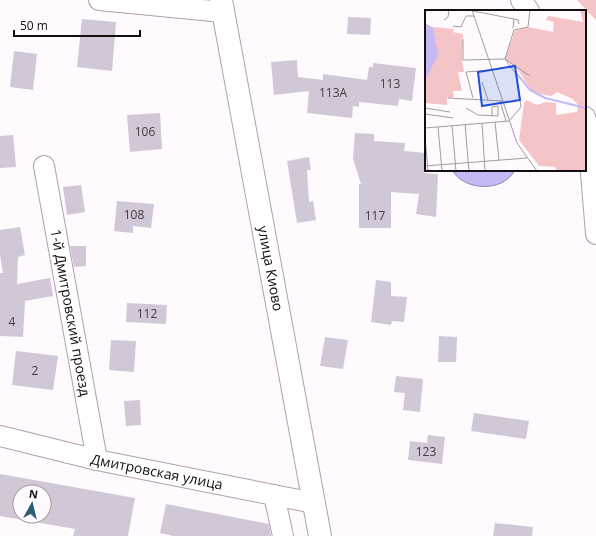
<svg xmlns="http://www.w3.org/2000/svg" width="596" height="536" viewBox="0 0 596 536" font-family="'Open Sans',sans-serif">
	<rect width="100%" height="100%" fill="#fefafd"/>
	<!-- green -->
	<path fill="#f5c4c7" d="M577,0H596V20Z"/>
	<!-- water -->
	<path fill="#c6b8f3" stroke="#9085b0" d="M452,170H515C503,193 464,191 452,170Z"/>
	<!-- building -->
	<path fill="#d2c7d7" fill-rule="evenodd" d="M348,17L371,18L370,35L347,34Z
		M82,19L116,22L112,71L77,67Z
		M14,51L37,54L33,90L10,87Z
		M297,60L298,77L323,80V74L367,80L369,67H373V63L416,68L412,101L399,99L398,106L359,102V107L353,106L352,118L307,113L309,91L274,95L271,62Z
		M160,113L162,149L130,152L127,115Z
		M355,133L374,134V141L405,143L404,151L426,153L424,173L438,174L436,217L416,214L419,194L391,192V228H359V184H361L353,159Z
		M13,135L16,167L0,168V136Z
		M309,157L311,170H307L309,202L313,201L316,220L297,223L287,161Z
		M81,185L85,212L67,215L63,187Z
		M117,201L154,204L151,228L133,226V233L114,231Z
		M20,227L25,255L18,257L17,284L50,278L53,296L25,301L23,337L0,336V273H3L0,255V230Z
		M70,246H86V266L74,267Z
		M376,280L391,282V296L407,297L404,322L392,321L391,325L371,322Z
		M127,303L167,305L166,324L126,322Z
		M439,336L457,337L456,362H438Z
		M325,337L348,340L343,369L320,366Z
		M111,340L136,341L134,372L109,370Z
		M16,351L58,356L53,390L12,385Z
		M396,376L423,379L420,412L403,410L405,393L394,392Z
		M140,400L141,425L126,426L124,401Z
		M474,413L529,421L526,439L471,431Z
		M428,435L445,437L442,464L408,460L410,441L427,443Z
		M0,474L135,498L128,536H73L75,529L0,516ZM20,492H44V516H20Z
		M166,504L269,524L271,536H173L160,533Z
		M495,523L533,527L532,536H493Z"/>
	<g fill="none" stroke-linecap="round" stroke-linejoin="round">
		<defs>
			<g id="minor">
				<path d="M99,0L223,12"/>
				<path d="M521,0L529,11"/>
				<path d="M585,117L587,124L596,234"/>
				<path id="s1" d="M44,166L97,460"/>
				<path id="s2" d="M0,436L97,460L314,503"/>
				<path d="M274,495L283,536"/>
			</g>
			<g id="major">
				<path id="s3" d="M221,0L320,536"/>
			</g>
		</defs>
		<!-- minor casing -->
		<use href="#minor" stroke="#b0a0ac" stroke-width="22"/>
		<!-- major casing -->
		<use href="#major" stroke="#b0a0ac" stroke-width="24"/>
		<!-- minor -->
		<use href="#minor" stroke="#fff" stroke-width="20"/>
		<!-- major -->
		<use href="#major" stroke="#fff" stroke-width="22"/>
	</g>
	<g text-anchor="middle" stroke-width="3" stroke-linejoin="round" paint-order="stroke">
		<!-- number labels -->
		<g font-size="12" fill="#433c43">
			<text x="390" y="88">113</text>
			<text x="333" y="97">113А</text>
			<text x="145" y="136">106</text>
			<text x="134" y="219">108</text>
			<text x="375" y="220">117</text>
			<text x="147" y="318">112</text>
			<text x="12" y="326">4</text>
			<text x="35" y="375">2</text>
			<text x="426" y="456">123</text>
		</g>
		<!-- street labels -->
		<g font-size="14" fill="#130e12" stroke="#fefafd">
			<text dy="5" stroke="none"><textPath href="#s3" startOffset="273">улица Киово</textPath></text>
			<text dy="5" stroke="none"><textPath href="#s1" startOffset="149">1-й Дмитровский проезд</textPath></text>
			<text dy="5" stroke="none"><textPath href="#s2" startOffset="161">Дмитровская улица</textPath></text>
		</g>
	</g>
	<!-- overview -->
	<g transform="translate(425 10)">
		<rect width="161" height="161" fill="#fefafd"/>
		<path d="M155,0H161V161H132L130,157L114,156L94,130L99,93L101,90L112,95L121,92L131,93V105L152,102L153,95L148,89L132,82L126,86L115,84L106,80L93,60L80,49L90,21L103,17L128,22L129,12L121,10L123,6L158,12ZM0,13L7,17L29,19L28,22L38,24L37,49L39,62H33L37,81H28L29,87L22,88V95L0,93Z" fill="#f5c4c7"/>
		<path d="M0,13L8,18L13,45L0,70Z" fill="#c6b8f3"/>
		<path fill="none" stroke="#c6b8f3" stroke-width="2" d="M92,64L105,80L120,88L161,98"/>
		<path fill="none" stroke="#a09c9f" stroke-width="1" d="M47,0L92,133L112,161M48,1L89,9M19,10L23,7L24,0M28,16L36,17L41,6H49M88,18L89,9L93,10L94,14M105,66L80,49L89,20L103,17L105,0M57,72L63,90M23,88L77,91M48,88L41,62L67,60M75,91L81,111M0,98L25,102M41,98L53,105L73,106V96M0,104L28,108M67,106V97L73,96M70,112L74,150M57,113L60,161M40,114L44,161M27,115L31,161M13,117L17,161M0,118L84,111L96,97L91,64L80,49L38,50V29M0,127L3,161M0,156L102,148"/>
		<path fill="#1d4ed8" fill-opacity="0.15" stroke="#1d4ed8" stroke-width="2" d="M90,56L95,90L57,96L53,62Z"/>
		<rect width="161" height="161" fill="none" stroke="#130e12" stroke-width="2"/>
	</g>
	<!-- north arrow -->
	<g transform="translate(32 504) rotate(8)"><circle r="19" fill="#fefafd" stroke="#a09c9f"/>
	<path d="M0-3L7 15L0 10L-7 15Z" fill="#2b5e7b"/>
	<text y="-6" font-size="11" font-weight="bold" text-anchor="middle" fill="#130e12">N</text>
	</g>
	<!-- scale -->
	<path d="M14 30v6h126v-6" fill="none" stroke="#130e12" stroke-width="2"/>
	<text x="20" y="30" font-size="12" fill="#130e12" stroke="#fefafd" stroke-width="3" paint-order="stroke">50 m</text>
</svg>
